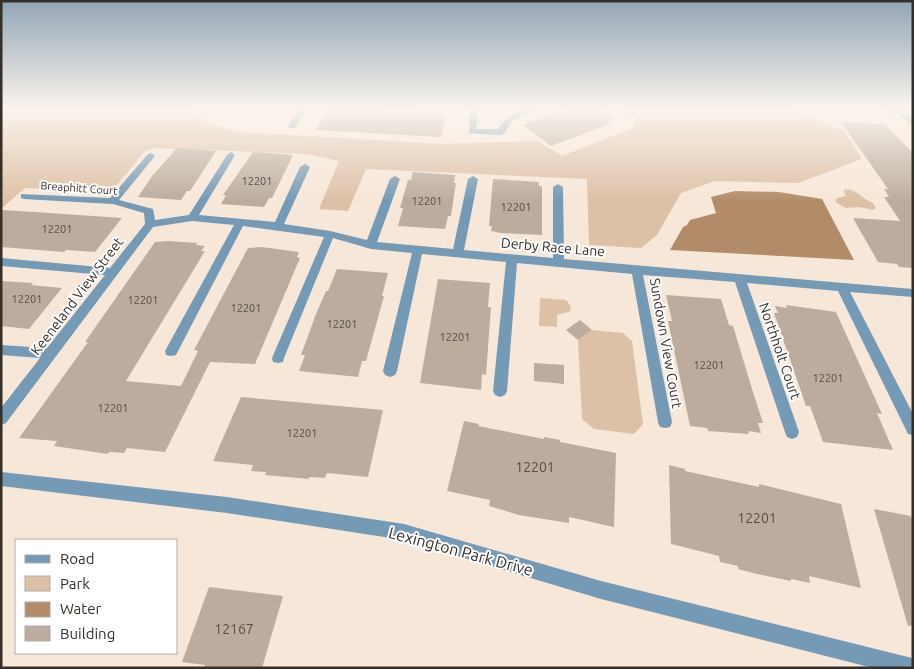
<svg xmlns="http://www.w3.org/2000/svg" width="914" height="669" viewBox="0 0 914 669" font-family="Ubuntu,sans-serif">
	<rect width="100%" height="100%" fill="#f7e7d8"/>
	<!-- green -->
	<path fill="#ddc1a7" d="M1,108H192L207,122L235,132L442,144L537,141L562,156L633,128L634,118L619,108H788L844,131L862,159L798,183L715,181L681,193L657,235L641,248L589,245L587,179L366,169L348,211L319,209L339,161L307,154L155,148L145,151L111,192L25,188L1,209Z
		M845,189C857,189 862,199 873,203L876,208L873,210L859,207L846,208L835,202L837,198L846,196L844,192Z
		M540,298L566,300L570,305L571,311L557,315V327L539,326Z
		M592,330L623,333L632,341L643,424L634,434L594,429L582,419L578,340Z"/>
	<!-- water -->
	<path fill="#b28c69" d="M735,191L779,192L822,199L854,260L670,250L683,227L687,225L690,220L716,213L711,197Z"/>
	<!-- building -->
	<path fill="#bbac9e" d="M328,108H363L446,114L441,137L316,130Z
		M570,108H598L614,119L608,121L612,123L551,146L523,125Z
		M841,122L885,124L913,153V268L899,267L897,264L878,262L853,218L900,221L884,197H889L884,189H888Z
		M177,148L216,151L190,191H187L181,200L138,197L152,176Z
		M253,152L293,155L272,198H269L264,207L221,204L226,195H223Z
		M413,172L455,175L454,183H456L451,216H448L445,229L398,226L403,208H400L408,180H411Z
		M493,179L539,182V186H542V235L501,233L491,231L492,226H489Z
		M1,210L35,212L122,218L95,252L66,250L64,252L1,247Z
		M168,241L197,243L196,245L205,246L201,251H205L126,381L181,386L198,351L194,350L248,248L262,247L299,252L297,257L300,258L255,364L210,362L165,452L127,448L124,453L109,452L108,454L54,446L57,441L19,438L88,342H85L155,242Z
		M337,269L388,273L382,296H384L366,361H362L358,377L299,371L305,355H301L316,314L326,291H328Z
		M438,279L490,283L488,307H491L486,375L482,374L481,390L420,383Z
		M1,281L33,283L31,285L62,288L29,329L1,326Z
		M666,295L721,299L729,325L733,326L753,392L763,423H758L761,433L748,431L749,434L708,431L707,428L690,426L668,321H672Z
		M786,305L836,312L882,414L877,413L893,450L823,442L810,406H806L774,313H778L775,306L787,308Z
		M580,320L592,330L578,340L566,330Z
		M534,363L564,365V384L534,381Z
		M241,397L383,410L368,477L327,473L325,478L309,477V479L265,475L266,472L251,471L253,465L213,461Z
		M464,421L479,424L478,426L544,439V437L560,440V442L616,453L614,527L569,517V523L519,515L489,506L490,500L447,491Z
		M669,465L685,469V471L759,487V484L841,504L861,588L809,576L810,583L791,579V581L757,574L738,569V566L720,562L719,556L671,544Z
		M874,509L911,516L913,522V625L908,626Z
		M209,587L283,596L262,668H204L205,665L182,662Z"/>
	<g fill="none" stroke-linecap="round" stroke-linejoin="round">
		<!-- street -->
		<path fill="#749ab5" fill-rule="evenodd" d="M299,108H307L295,128H289L288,126Z
			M470,108H478L476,129H498C507,115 521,107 538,108L512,121L504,134L501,135L469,133Z
			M874,108C889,107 902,108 913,118V125L899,115Z
			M231,152L235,155L199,215L275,222L300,167L305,164L310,167L284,224L330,231L367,240L390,179L395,176L400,179L377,242L453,249L468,179L473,176L478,179L464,250L553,258V187L558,184L563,187L564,259L913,289V297L850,292L913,414V435L908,434L838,291L747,283L799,432L797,437L792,439L787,437L785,432L735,282L643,275L672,422L670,427L665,428L660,427L658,422L632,274L517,263L507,391L505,395L500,397L495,395L493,391L506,262L422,254L397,371L395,375L390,377L385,375L383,371L412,253L371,249L333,238L284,358L283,362L278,363L273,362L272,358L324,237L243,226L176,355L171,356L166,355L165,351L234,225L192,221L153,227L6,423L1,425V408L40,358L1,355V345L47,348L105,275L1,266V258L110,268L145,224L144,213L113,204L24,199L21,198V194L110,198L148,154L151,153L155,156L119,200L153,209L155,220L189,215L227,155Z
			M1,472L227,497L404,524L601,581L912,658L913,668H873L601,599L404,540L227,513L1,486Z"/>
	</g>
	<!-- sky -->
	<linearGradient id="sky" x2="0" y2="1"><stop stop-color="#92a4b5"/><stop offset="0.54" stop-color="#fbf4ed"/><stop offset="1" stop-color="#fbf4ed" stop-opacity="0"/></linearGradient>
	<rect width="914" height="201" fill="url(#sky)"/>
	<g text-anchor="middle" stroke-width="4" stroke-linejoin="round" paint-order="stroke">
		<!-- number labels -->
		<g font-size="11" fill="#564e46">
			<text x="257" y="185">12201</text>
			<text x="427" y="205">12201</text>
			<text x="516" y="211">12201</text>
			<text x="57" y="233">12201</text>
			<text x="27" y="303">12201</text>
			<text x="143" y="304">12201</text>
			<text x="246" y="312">12201</text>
			<text x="342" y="328">12201</text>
			<text x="455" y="341">12201</text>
			<text x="709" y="369">12201</text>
			<text x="828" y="382">12201</text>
			<text x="113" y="412">12201</text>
			<text x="302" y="437">12201</text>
		</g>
		<!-- far-street labels -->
		<g font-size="11" fill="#352f29" stroke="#fff">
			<text transform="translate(79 188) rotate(4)" y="4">Breaphitt Court</text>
		</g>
		<!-- street labels -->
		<g font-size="14" fill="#352f29" stroke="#fff">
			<text transform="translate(553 247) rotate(5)" y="5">Derby Race Lane</text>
			<text transform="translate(77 296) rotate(-53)" y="5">Keeneland View Street</text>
			<text transform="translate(666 343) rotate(80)" y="5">Sundown View Court</text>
			<text transform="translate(780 351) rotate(71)" y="5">Northholt Court</text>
		</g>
		<!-- near-number labels -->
		<g font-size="14" fill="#564e46">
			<text x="535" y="472">12201</text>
			<text x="757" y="523">12201</text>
			<text x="234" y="634">12167</text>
		</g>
		<!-- near-street labels -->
		<g font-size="16" fill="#352f29" stroke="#fff">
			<text transform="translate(461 551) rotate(15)" y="6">Lexington Park Drive</text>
		</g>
	</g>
	<!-- border -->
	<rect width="914" height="669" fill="none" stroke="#352f29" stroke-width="5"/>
	<!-- legend -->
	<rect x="15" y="539" width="162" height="115" fill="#ffffff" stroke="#aeaca9"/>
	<rect x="25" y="555" width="25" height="8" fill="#749ab5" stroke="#aeaca9"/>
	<text x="60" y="564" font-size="15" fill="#352f29">Road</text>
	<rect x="25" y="576" width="25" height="15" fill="#ddc1a7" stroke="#aeaca9"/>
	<text x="60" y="589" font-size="15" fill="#352f29">Park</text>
	<rect x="25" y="602" width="25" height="15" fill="#b28c69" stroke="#aeaca9"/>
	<text x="60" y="614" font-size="15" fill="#352f29">Water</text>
	<rect x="25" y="626" width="25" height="15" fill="#bbac9e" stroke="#aeaca9"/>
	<text x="60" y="639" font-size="15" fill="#352f29">Building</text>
</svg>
